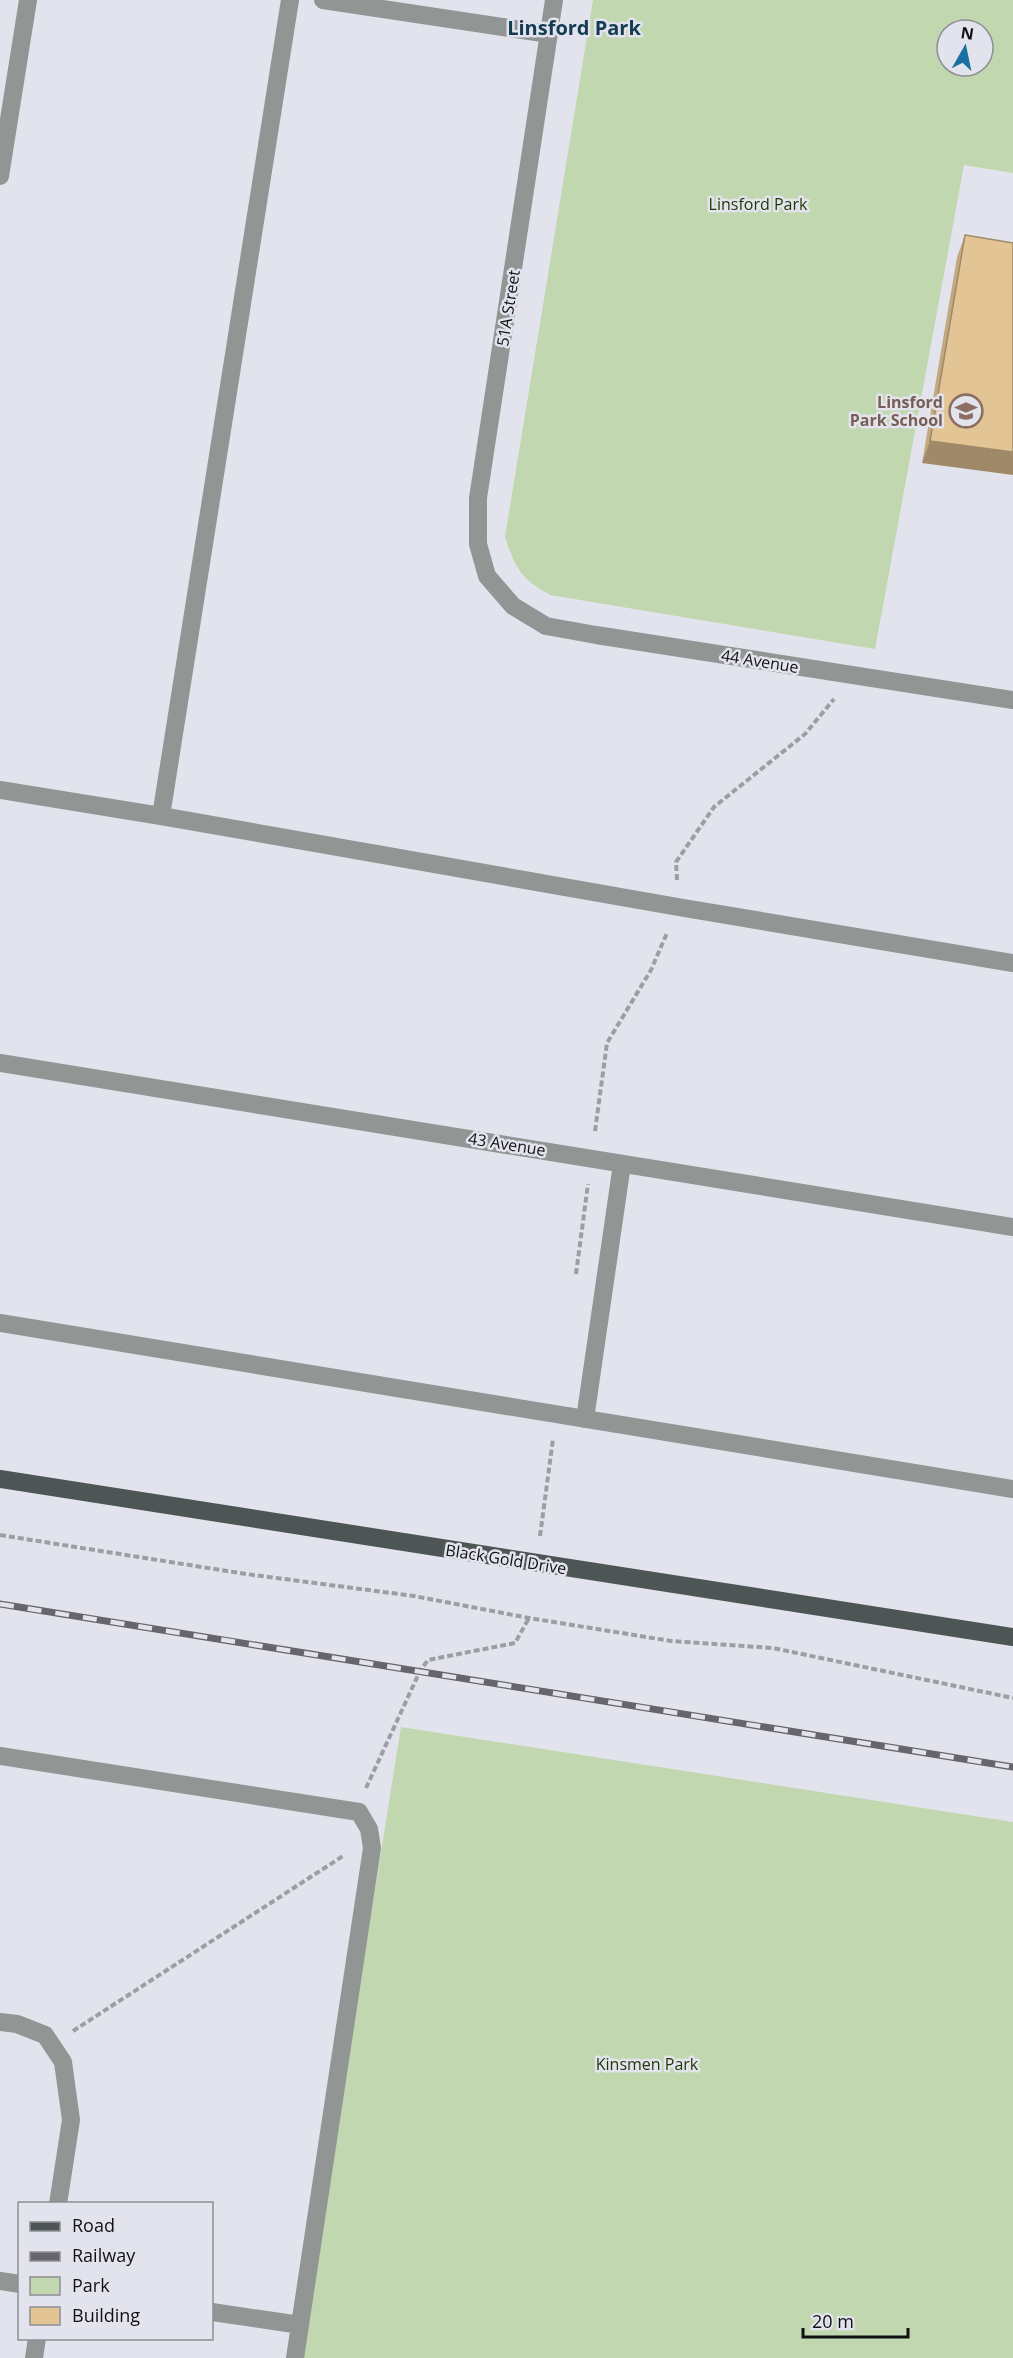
<svg xmlns="http://www.w3.org/2000/svg" width="1013" height="2358" viewBox="0 0 1013 2358" font-family="'Open Sans',sans-serif">
	<rect width="100%" height="100%" fill="#e2e3ec"/>
	<!-- green -->
	<path fill="#c0d7af" fill-rule="evenodd" d="M593,0H1013V173L964,165L875,649L550,595C520,578 516,569 505,537ZM947,30H983V66H947Z
		M401,1727L1013,1822V2358H295L374,1896Z"/>
	<g fill="none" stroke-linecap="round" stroke-linejoin="round">
		<!-- path -->
		<path stroke="#9d9ea5" stroke-width="4" stroke-dasharray="6 3" stroke-linecap="butt" d="M677,880L676,862L714,807L805,734L834,699
			M595,1131L607,1043L651,970L667,933
			M576,1274L588,1184
			M0,1535L246,1574L414,1596L529,1618L671,1641L773,1648L1013,1698
			M540,1536L553,1439
			M366,1788L420,1671L428,1660L515,1643L529,1618
			M73,2031L343,1856"/>
		<!-- minor -->
		<path stroke="#919695" stroke-width="18" d="M323,0L549,34
			M554,0L478,498V544L487,576L513,606L546,626L596,635L1013,700
			M0,176L28,0
			M0,790L161,816L678,907L1013,963
			M161,816L290,0
			M0,1063L1013,1227
			M0,1323L1013,1489
			M585,1419L622,1164
			M0,1756L359,1812L369,1829L372,1848L295,2358
			M0,2022L17,2024L45,2035L63,2062L71,2120L58,2204
			M0,2281L20,2284
			M212,2312L300,2325
			M34,2358L37,2338"/>
		<!-- major -->
		<path stroke="#4e5655" stroke-width="18" d="M0,1479L1013,1637"/>
		<defs>
			<path id="rail" d="M0,1604L1013,1767"/>
		</defs>
		<!-- rail casing -->
		<use href="#rail" stroke="#65656b" stroke-width="7"/>
		<!-- rail -->
		<use href="#rail" stroke="#e2e3ec" stroke-width="4.5" stroke-dasharray="14" stroke-linecap="butt"/>
	</g>
	<!-- wall -->
	<path fill="#c3a980" d="M965,235L1013,243L922,463L957,257Z"/>
	<!-- shaded-wall -->
	<path fill="#9f8968" d="M930,441L1013,452V475L922,463Z"/>
	<!-- building -->
	<path fill="#e3c495" stroke="#9f8968" stroke-width="1.5" d="M965,235L1013,243V452L930,441Z"/>
	<!-- icons -->
	<defs>
		<symbol id="school-ring" viewBox="-11 -11 22 22"><circle r="9.5" fill="#e2e3ec" stroke="#8d6e63" stroke-width="1.5"/><path d="M0-5L7-2L0 1L-7-2ZM-4 1L0 2.5L4 1V4Q0 6-4 4Z" fill="#8d6e63"/></symbol>
	</defs>
	<g fill-rule="evenodd">
		<use href="#school-ring" x="947" y="392" width="38" height="38"/>
	</g>
	<g text-anchor="middle" stroke-width="5" stroke-linejoin="round" paint-order="stroke">
		<!-- park labels -->
		<g font-size="16" fill="#1e3703" stroke="#e2e3ec">
			<text x="758" y="210">Linsford Park</text>
			<text x="647" y="2070">Kinsmen Park</text>
		</g>
		<!-- street labels -->
		<g font-size="16" fill="#111114" stroke="#e2e3ec">
			<text transform="translate(508 308) rotate(-81)" y="6">51A Street</text>
			<text transform="translate(760 661) rotate(9)" y="6">44 Avenue</text>
			<text transform="translate(507 1144) rotate(9)" y="6">43 Avenue</text>
			<text transform="translate(506 1559) rotate(9)" y="6">Black Gold Drive</text>
		</g>
		<!-- education labels -->
		<g font-size="16" font-weight="bold" fill="#785e54" stroke="#e2e3ec" text-anchor="end">
			<text x="943" y="408">Linsford<tspan x="943" dy="18">Park School</tspan></text>
		</g>
		<!-- quarter labels -->
		<g font-size="20" font-weight="bold" fill="#133b52" stroke="#e2e3ec">
			<text x="574" y="35">Linsford Park</text>
		</g>
	</g>
	<!-- legend -->
	<rect x="18" y="2202" width="195" height="138" fill="#e2e3ec" stroke="#8e8f96" stroke-width="1.5"/>
	<rect x="30" y="2222" width="30" height="9" fill="#4e5655" stroke="#8e8f96" stroke-width="1.5"/>
	<text x="72" y="2232" font-size="18" fill="#111114">Road</text>
	<rect x="30" y="2252" width="30" height="9" fill="#65656b" stroke="#8e8f96" stroke-width="1.5"/>
	<text x="72" y="2262" font-size="18" fill="#111114">Railway</text>
	<rect x="30" y="2277" width="30" height="18" fill="#c0d7af" stroke="#8e8f96" stroke-width="1.5"/>
	<text x="72" y="2292" font-size="18" fill="#111114">Park</text>
	<rect x="30" y="2307" width="30" height="18" fill="#e3c495" stroke="#8e8f96" stroke-width="1.5"/>
	<text x="72" y="2322" font-size="18" fill="#111114">Building</text>
	<!-- north arrow -->
	<g transform="translate(965 48) rotate(9)"><circle r="28" fill="#e2e3ec" stroke="#8e8f96" stroke-width="1.5"/>
	<path d="M0-4.5L10 22L0 15L-10 22Z" fill="#1871a0"/>
	<text y="-9" font-size="16" font-weight="bold" text-anchor="middle" fill="#111114">N</text>
	</g>
	<!-- scale -->
	<path d="M803 2328v9h105v-9" fill="none" stroke="#111114" stroke-width="3"/>
	<text x="812" y="2328" font-size="18" fill="#111114" stroke="#e2e3ec" stroke-width="4.5" paint-order="stroke">20 m</text>
</svg>
